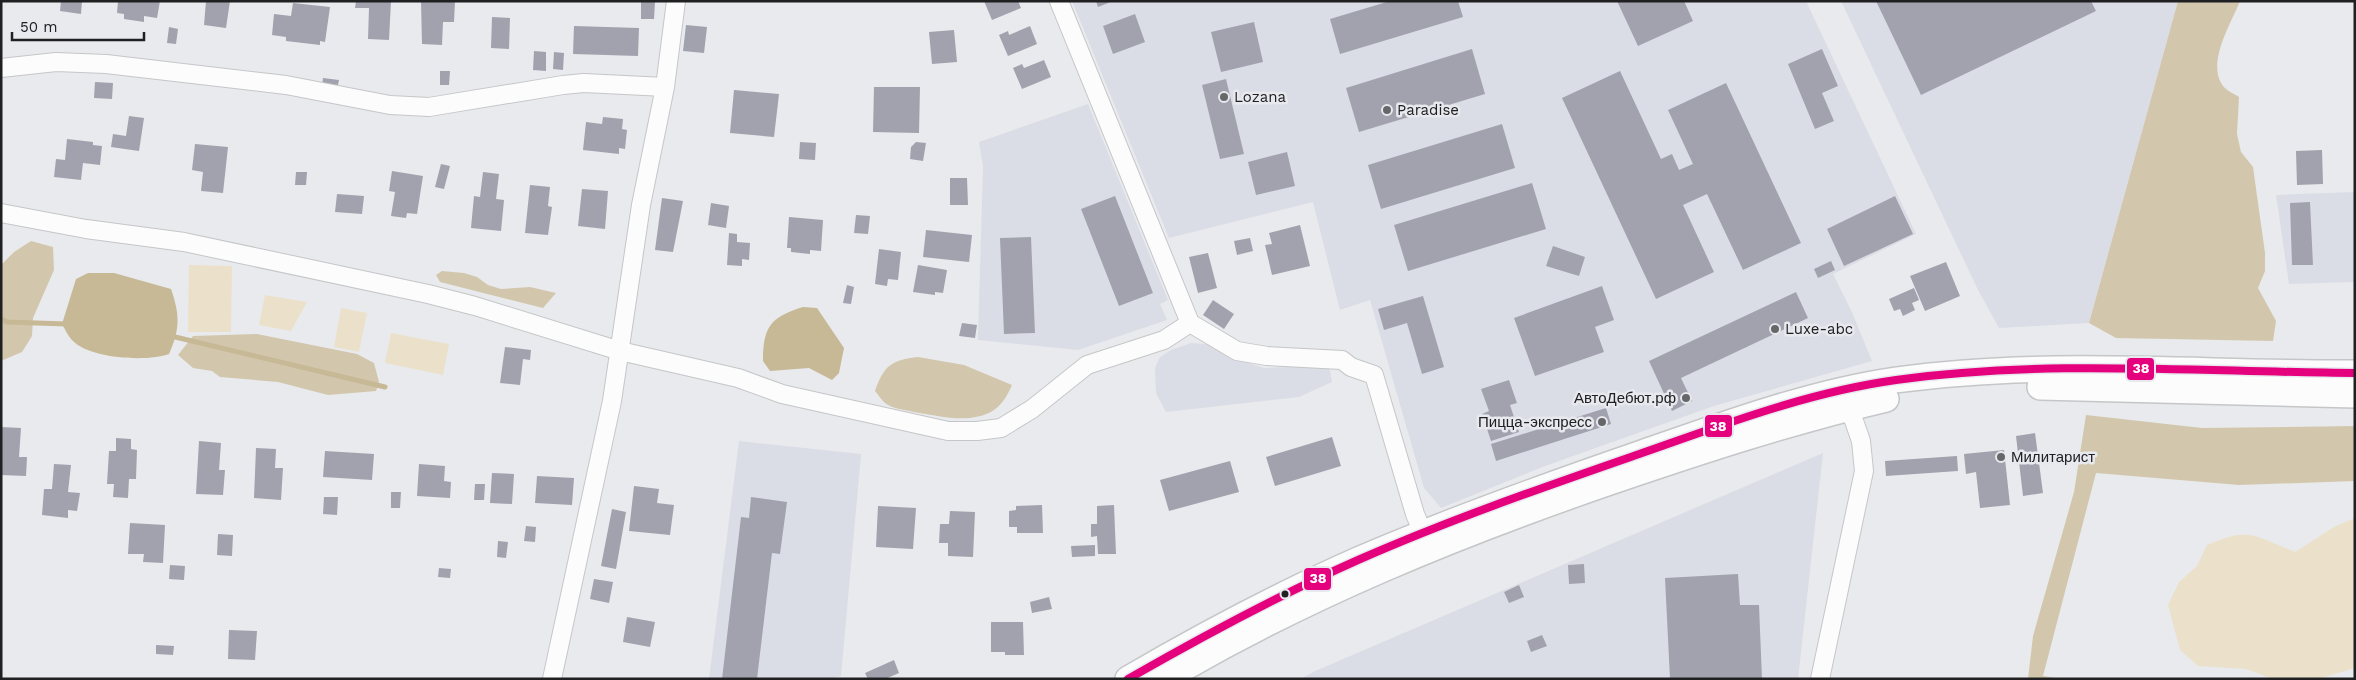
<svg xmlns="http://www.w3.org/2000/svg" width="2356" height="680" viewBox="0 0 2356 680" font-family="'Work Sans',sans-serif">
	<rect width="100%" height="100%" fill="#e9eaed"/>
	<!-- built -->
	<path fill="#dbdde6" d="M1072,1H1806L1916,234L1833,274L1851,310L1872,361L1714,406L1545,466L1441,508L1424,488L1370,300L1340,310L1313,202L1169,238Z
		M1841,1H2178L2089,323L1999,328L1978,290Z
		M1088,104L1168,300L1160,304L1167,320L1078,350L978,340L983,167L979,142Z
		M2355,192V282L2289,284L2276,195Z
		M1191,343L1206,344L1228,356L1264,368L1329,365L1332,382L1299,397L1166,412L1156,393L1155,368L1160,357L1171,350Z
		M739,441L861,454L841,676L830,679H709Z
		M1823,453L1798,679H1301L1313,672Z"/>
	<!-- green -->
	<path fill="#ebe1ca" d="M189,265L232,266L231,332H188Z
		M265,295L307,302L291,331L259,325Z
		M341,308L367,313L359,352L334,347Z
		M391,333L449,344L443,375L385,363Z
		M2355,518V668L2318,679H2273L2246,669L2198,666L2180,650L2168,605L2179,582L2197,566L2207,545C2250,526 2255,536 2295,552L2334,527Z"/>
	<!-- forest -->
	<path fill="#d2c7ad" d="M2178,1H2240C2231,24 2206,63 2223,86C2226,90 2234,94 2239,97L2237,134L2241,152L2253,167L2265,253V271L2258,288L2276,321L2273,341L2116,338L2089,323Z
		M31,241L53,247L54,270L33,318L32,336L22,352L1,361V265L14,252Z
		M442,271L464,273L477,277L488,285L501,289L530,287L556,293L543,308L440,282L436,275Z
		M257,334L357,354L374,363L379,382L376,391L328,395L278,382L220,377L212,371L193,368L178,355L193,336Z
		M918,357L964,365L1012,385C1008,394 1003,404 994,410C970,425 940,416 914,412C905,410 893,409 885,403C881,400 878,394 875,391C884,365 892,360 918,357Z
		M2086,415L2202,428L2355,426V481L2239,485L2096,473L2043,676L2062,679H2028L2033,636L2074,492Z"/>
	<!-- water -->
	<path fill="#c7b896" d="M88,273H114L171,289C180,315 180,329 169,354C147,362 89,359 72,340C68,336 65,329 62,324L76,279Z
		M803,307L817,308L844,348L839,373L832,380L809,368L770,371L763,361C763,326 771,317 803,307Z"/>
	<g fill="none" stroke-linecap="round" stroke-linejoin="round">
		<!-- stream -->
		<path stroke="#c7b896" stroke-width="5" d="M1,319L7,322L66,324
			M171,336L385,387"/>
	</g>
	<!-- building -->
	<path fill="#a1a2ad" d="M61,1H82L81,14L60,11Z
		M118,1H160L157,18L144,16V22L124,19V14L117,13Z
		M206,1H230L226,28L204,25Z
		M356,1H391L389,40L368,39L369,8H355Z
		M421,1H455L454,22H443L442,45L422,44Z
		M641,1H655L654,19H641Z
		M984,1H1018L1021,8L992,20Z
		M1096,1H1113L1098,7Z
		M1390,1H1458L1463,17L1340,54L1330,19Z
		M1617,1H1684L1693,21L1638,46Z
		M1876,1H2091L2096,11L1921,95Z
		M293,3L330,7L325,42L320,41V45L286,41V37L272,35L274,14L291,16Z
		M1135,14L1145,42L1113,54L1103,26Z
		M492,17L510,18L509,49L491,48Z
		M1254,22L1263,62L1221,72L1211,32Z
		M686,25L707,27L704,53L683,51Z
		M574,26L639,28L638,56L573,54Z
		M1030,26L1037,44L1008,56L999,35L1008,31L1009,35Z
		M169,27L178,29L176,44L167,43Z
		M954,30L957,62L932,64L929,32Z
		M1472,49L1485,94L1359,132L1346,88Z
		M1822,49L1838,86L1822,93L1834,121L1815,129L1788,64Z
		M534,51L546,52V71L533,70Z
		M554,52L564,53L563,70L553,69Z
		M1044,60L1051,77L1022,89L1013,68L1022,64L1024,68Z
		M440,71H450L449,85H440Z
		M1620,71L1661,159L1672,154L1679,170L1693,164L1668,110L1726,83L1801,243L1743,270L1707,194L1683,205L1714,272L1656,299L1562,98Z
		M323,78L339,80L337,89L322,87Z
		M1226,79L1244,154L1220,159L1202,85Z
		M95,82L113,83L112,99L94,98Z
		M874,87H920L919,133L873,132Z
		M734,90L779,94L774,137L730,133Z
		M129,116L144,118L139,151L111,147L113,134L126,136Z
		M603,117L623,119L622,129L627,130L625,149L619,148V154L583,150L586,122L602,124Z
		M1502,124L1515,168L1381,209L1368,165Z
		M67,139L93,142V145L102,146L100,165L83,163L81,180L54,177L56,159L65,160Z
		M800,142L816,143L815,160L799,159Z
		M916,142L926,143L923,161L910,159L911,147Z
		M195,144L228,147L223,193L201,191L203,172L192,170Z
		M2322,150L2323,184L2297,185L2296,151Z
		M1287,152L1295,186L1256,195L1248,162Z
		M441,164L450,166L444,189L435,187Z
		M392,171L423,176L417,214L407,213L406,218L391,216L395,192L389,191Z
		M296,172H307L306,185H295Z
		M483,172L499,174L496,199L504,200L501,231L471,228L474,196L480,197Z
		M950,178H967L968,205H950Z
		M1532,183L1546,229L1408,271L1394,225Z
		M530,185L550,187L548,206L552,207L548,235L525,233Z
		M582,189L608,191L605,229L578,226Z
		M337,194L364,196L362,214L335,212Z
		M1115,196L1153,293L1119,306L1081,209Z
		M1895,196L1913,234L1844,266L1827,229Z
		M662,198L683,201L673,252L655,250Z
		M2310,202L2313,265H2292L2290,203Z
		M711,203L729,206L726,228L708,225Z
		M856,215L870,216L868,234L854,233Z
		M789,217L823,220L821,251L810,250V254L791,252V248H787Z
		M1300,225L1310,266L1272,275L1265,245L1272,244L1269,233Z
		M926,230L972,235L969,262L923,257Z
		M729,233L737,234V242L750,243L749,260L742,259V266L727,265Z
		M1031,237L1035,333L1004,334L1000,238Z
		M1250,238L1253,251L1237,255L1234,241Z
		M1553,246L1585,257L1579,276L1546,266Z
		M879,249L901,252L898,280L888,279L887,286L875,284Z
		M1208,253L1217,288L1198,293L1189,257Z
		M1831,261L1835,270L1818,278L1814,269Z
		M1946,262L1960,296L1925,311L1910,276Z
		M918,265L947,270L943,293L935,292V295L913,292Z
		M847,285L854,287L851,304L843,303Z
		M1602,286L1614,320L1595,327L1604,352L1535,376L1514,318Z
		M1914,288L1919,300L1912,303L1915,310L1903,316L1900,309L1894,311L1889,299Z
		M1796,292L1808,318L1681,378L1692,401L1672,411L1649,361Z
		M1423,296L1444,367L1422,374L1407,323L1384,330L1378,309Z
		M1213,300L1234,314L1224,329L1203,315Z
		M962,323L977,325L975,338L959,336Z
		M505,347L531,350L530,360L523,359L520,385L500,383Z
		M1509,380L1517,403L1510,405L1519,432L1491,441L1482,414L1489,411L1481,389Z
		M1606,408L1611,424L1496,461L1491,444Z
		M1,427L21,428L19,457H27L26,476L1,475Z
		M2035,433L2043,493L2023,496L2016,436Z
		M1332,437L1341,466L1275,486L1266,457Z
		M116,438L131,439V449L137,450L136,479H129L128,498L113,497L114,484H107L109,451H116Z
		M199,441L221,443L219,470H225L223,495L196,494Z
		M256,448L276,449L275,468H283L281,500L254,498Z
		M2004,450L2010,505L1980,508L1976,472L1966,474L1964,454Z
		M325,451L374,454L372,480L323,477Z
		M1957,456L1958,471L1886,476L1885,461Z
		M1230,461L1239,492L1169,511L1160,480Z
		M54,464L71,465L68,492L80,493L77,511L68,510V518L42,515L44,489H52Z
		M419,464L445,466L444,481L451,482L450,498L417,496Z
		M492,473L514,474L512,504L490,503Z
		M537,476L574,478L572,505L535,503Z
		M475,484H485L484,500H474Z
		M634,486L659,489L657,503L674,505L670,535L629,531Z
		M391,492H401L400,508H391Z
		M324,497H338L337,515L323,514Z
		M751,497L787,502L780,554L772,553L757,679H722L741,517L749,518Z
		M1042,505L1043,533H1017V527H1009V511L1016,510V506Z
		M1114,505L1116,554H1098L1097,536L1091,537V524H1097V506Z
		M878,506L916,508L913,549L876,547Z
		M612,509L626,512L616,569L601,566Z
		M950,511L975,512L973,557L948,556V543H939L940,524H949Z
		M130,523L165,525L163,563L143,562L144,554H128Z
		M526,526L536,527L535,542L524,541Z
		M218,534L233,535L232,556L217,555Z
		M498,541L508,542L506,558L497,557Z
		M1095,545V556L1072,557L1071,546Z
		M1584,564L1585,583L1569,584L1568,565Z
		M170,565L185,566L184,580L169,579Z
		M439,568L451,569L450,578L438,577Z
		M1738,574L1740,605H1759L1762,679H1670L1665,578Z
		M594,579L613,582L609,603L590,599Z
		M1519,585L1524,597L1509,603L1504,592Z
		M1049,597L1052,609L1032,613L1030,602Z
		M627,617L655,622L650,647L623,642Z
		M991,622H1023L1024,655H1005V652H991Z
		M229,630L257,631L255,660L228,659Z
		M1542,635L1547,646L1531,652L1527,641Z
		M156,645L174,646L173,655L156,654Z
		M894,660L899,673L885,679H868L865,673Z"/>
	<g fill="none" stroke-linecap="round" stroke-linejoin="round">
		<defs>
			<path id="minor" d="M1,68L56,62L106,64L286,85L390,105L429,107L563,85L584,83L665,87
				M1,213L86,229L184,242L428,294L475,306L620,351L738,378L782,394L948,431H977L1001,428L1032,409L1087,365L1164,340L1190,323L1059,1
				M1190,323L1237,351L1267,356L1342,360L1351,367L1374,375L1415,514L1427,543
				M552,679L612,401L641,205L665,87L676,1
				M1820,679L1864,471L1861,441L1846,398"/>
			<path id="secondary" d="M2040,387L2355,395
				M1128,679C1202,636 1279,595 1358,560C1451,520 1546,486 1642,453C1722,425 1812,392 1896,380C2048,359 2202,374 2355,373
				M1165,679C1306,596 1456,535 1610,482C1701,451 1792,421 1886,399"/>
		</defs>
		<!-- minor casing -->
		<use href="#minor" stroke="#c5c6c8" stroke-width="20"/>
		<!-- secondary casing -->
		<use href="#secondary" stroke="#c5c6c8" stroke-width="28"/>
		<!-- minor -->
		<use href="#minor" stroke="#fcfcfc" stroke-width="18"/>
		<!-- secondary -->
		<use href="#secondary" stroke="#fcfcfc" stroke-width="25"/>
		<defs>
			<path id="bus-1" d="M1128,679C1203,636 1279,595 1358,560C1451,519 1547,486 1642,453C1725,424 1809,392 1896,380C2048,359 2202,372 2355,373"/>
		</defs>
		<!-- bus-1 casing -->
		<use href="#bus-1" stroke="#e8e9ee" stroke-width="11"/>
		<!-- bus-1 -->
		<use href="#bus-1" stroke="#e5007d" stroke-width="8"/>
	</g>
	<!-- markers -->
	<g fill="#666769" stroke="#e8e9ee" stroke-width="2">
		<circle cx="1224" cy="97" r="5"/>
		<circle cx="1387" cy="110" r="5"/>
		<circle cx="1775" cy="329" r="5"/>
		<circle cx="1686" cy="398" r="5"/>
		<circle cx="1602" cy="422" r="5"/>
		<circle cx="2001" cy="457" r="5"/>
	</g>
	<circle fill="#202022" stroke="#e8e9ee" stroke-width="2" cx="1285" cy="594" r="4.5"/>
	<g text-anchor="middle" stroke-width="5" stroke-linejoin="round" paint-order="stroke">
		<!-- poi labels -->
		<g font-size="15" fill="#202022" stroke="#e8e9ee" text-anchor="start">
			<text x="1234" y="102">Lozana</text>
			<text x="1397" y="115">Paradise</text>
			<text x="1785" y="334">Luxe-abc</text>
			<text x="1676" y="403" text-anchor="end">АвтоДебют.рф</text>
			<text x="1592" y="427" text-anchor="end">Пицца-экспресс</text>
			<text x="2011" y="462">Милитарист</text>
		</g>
	</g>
	<g stroke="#e8e9ee" stroke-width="2">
		<rect x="2126" y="357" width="29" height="24" rx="5" fill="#e5007d"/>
		<rect x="1704" y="414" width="29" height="24" rx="5" fill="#e5007d"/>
		<rect x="1303" y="567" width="29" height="24" rx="5" fill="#e5007d"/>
	</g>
	<g font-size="14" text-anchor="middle" font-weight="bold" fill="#fff">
		<text x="2141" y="373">38</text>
		<text x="1718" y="431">38</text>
		<text x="1318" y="583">38</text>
	</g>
	<!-- border -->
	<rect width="2356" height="680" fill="none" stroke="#202022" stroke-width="5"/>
	<!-- scale -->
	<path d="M12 32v8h132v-8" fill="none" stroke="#202022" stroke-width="2.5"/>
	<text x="20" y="32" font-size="15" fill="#202022" stroke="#e8e9ee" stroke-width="4" paint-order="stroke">50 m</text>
</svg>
